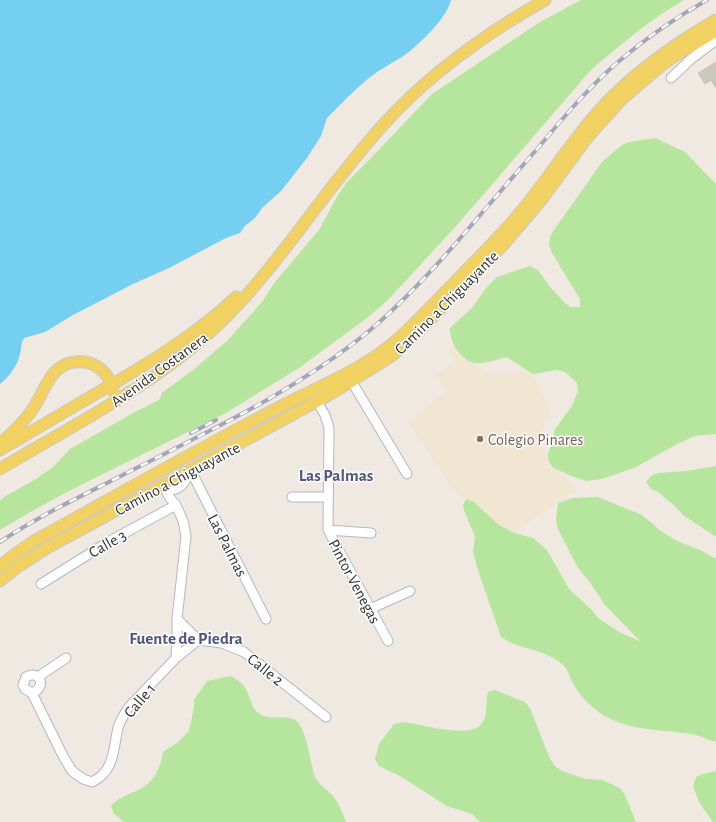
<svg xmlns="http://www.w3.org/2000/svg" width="716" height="822" viewBox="0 0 716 822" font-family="'Alegreya Sans',sans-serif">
	<rect width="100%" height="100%" fill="#efe9e1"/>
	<!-- education -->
	<path fill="#f0e6d1" d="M459,342L483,371L531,373L550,410L541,432L542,446L576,491L512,533L456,493L408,422L447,390L436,376L454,362L448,351Z"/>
	<!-- green -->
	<path fill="#b6e59e" d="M581,0H684C649,20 620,45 590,71L457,225L388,300L367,318L299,368L224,414L67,492L25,515L0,530V501L4,497L36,479L53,467L70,449L135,412L159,400L162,393L193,370L214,352L227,341L262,302L275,282L319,230L338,195L347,182L372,157L432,94L540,22Z
		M655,138L685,152L716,184V434L695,436L679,443L634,468L602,479L586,481L571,476L554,468L549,462L548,455L555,429L572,406L578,391L577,383L565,372L557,370L533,374L507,357C498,359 486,364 476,363C462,362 449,342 450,328L472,308L486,288L497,277L530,266L538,270L550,287L564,302L570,307H580V299L552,253L549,245L550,237L554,230L602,162L622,145L629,142Z
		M716,466V537L683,515L677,508L658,492L651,489L646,482L651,476L658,473L686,471Z
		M598,497L642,515L661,531L677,541L702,551L716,559V742C709,740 702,737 696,735C666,729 636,732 609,718C596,712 581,698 574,685C570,678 568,669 562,664C544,648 519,650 501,637L477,567L473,552L475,536L465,513L463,506L466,499L474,502L499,525L514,533L533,538L539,543L547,550L569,589L592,610L598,618L619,632L640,641L605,605L589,581L578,568L558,529L556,520L558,503L573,498Z
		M231,676C236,679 243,683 245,688C250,695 251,706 257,712C270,723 284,713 295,720C307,728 310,761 314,774C317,784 328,790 334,797C339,804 343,814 346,822H124L114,814L111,806C121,794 135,794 146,785C157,777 161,764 163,752L177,743L189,731L194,707V700L207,681Z
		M495,690L525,702L530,708L550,759L555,766L562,771L586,779L602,780L620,788L625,795L636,822H480L472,814L447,806L400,776L379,766L375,759L379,744L394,724C399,723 404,722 409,723C425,725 473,740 483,722C488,713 485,702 488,692Z
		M716,771V822H713L699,802L693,786L696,777L703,774Z"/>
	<!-- water -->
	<path fill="#75cff0" d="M0,0H451C446,19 424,39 409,52C398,60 385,66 373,75C358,86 344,101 331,114L327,118L321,136L307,158L281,191L263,207L255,218L245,226L240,233L226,238L169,268L133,284L73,315L45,332L24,338C20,345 22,347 20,354C17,366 10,376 0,384Z"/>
	<!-- building -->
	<path fill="#cbc7bf" stroke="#cbc5ba" d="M716,62V88L711,80L705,84L698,73Z"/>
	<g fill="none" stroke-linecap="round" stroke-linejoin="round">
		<defs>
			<path id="minor" d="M671,78L691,59L716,40
				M352,382L407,474
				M317,402L325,415L329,428L328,530L388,641
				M191,471L266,619
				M165,489C179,493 185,482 191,471
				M292,497H328
				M328,530L371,533
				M41,584L108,542L176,505
				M370,609L410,591
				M177,619L198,640L222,643L244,652L326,717
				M176,658L198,640
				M38,677L66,658
				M32,693C48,687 39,669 26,677L23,685L25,689L32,693L63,756L72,771L83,779L92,782C115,771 113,749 118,728C120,721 124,715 128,708L176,658L177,640V619L186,536L183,521L176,505L170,498L163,486"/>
			<path id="major" d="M0,444C11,434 22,424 30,413C44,395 49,364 75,362C83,361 90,362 96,366C105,371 112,381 113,391
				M0,450C32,431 65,412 97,393C146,365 195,336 236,297
				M0,469C77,423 160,382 224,319C284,259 327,186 384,124C430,73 485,34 545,0
				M0,566L15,554L34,541C112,498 190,454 268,413C313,388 362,372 400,337C419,320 435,302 453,284C475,261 498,239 519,214C546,182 568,146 596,114C630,75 671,46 716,20
				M0,581L19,566L47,548L334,392L393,355L417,333L504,244L543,198L587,138L622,99L663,64L681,52L716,31"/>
		</defs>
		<!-- minor casing -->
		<use href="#minor" stroke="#b4b7c1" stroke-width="11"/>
		<!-- major casing -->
		<use href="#major" stroke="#c9c9c9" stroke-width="13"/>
		<!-- minor -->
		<use href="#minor" stroke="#fff" stroke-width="9"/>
		<!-- major -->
		<use href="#major" stroke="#f2d163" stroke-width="11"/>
		<defs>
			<path id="rail" d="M191,433L216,420
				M0,542C34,519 71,501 107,483C196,437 291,395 369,331C398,307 424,279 449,251C479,217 508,182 538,148C563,118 588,88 618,62C646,38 675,18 707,0"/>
		</defs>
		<!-- rail casing -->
		<use href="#rail" stroke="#a3a6b8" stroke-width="4"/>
		<!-- rail -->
		<use href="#rail" stroke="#fff" stroke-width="2.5" stroke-dasharray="8" stroke-linecap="butt"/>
	</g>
	<!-- markers -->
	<circle fill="#8d6e63" stroke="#fff" stroke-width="1.5" cx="480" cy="439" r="4"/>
	<g text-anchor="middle" stroke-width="3" stroke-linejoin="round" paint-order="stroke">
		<!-- street labels -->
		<g font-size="16" fill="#2e2e2e" stroke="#fff">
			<text transform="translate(446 302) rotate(-45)" y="6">Camino a Chiguayante</text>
			<text transform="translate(159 369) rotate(-36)" y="6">Avenida Costanera</text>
			<text transform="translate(177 478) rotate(-28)" y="6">Camino a Chiguayante</text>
			<text transform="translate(107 543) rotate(-30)" y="6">Calle 3</text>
			<text transform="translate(228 545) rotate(63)" y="6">Las Palmas</text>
			<text transform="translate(355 581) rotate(62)" y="6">Pintor Venegas</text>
			<text transform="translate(266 669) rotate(39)" y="6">Calle 2</text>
			<text transform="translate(139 700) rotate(-50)" y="6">Calle 1</text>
		</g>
		<!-- education labels -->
		<g font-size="16" fill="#785e54" stroke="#fff" text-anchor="start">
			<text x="488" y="445">Colegio Pinares</text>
		</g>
		<!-- neighbourhood labels -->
		<g font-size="17" font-weight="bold" fill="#4d5680" stroke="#fff">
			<text x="336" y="481">Las Palmas</text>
			<text x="186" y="644">Fuente de Piedra</text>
		</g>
	</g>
</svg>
